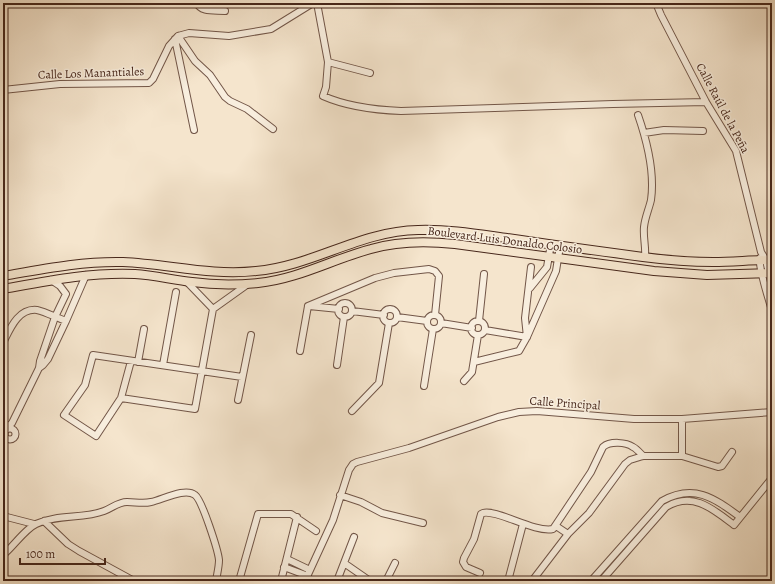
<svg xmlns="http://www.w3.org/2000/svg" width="775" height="584" viewBox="0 0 775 584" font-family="Alegreya,serif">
	<rect width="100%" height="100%" fill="#f5e5cd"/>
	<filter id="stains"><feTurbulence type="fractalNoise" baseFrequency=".005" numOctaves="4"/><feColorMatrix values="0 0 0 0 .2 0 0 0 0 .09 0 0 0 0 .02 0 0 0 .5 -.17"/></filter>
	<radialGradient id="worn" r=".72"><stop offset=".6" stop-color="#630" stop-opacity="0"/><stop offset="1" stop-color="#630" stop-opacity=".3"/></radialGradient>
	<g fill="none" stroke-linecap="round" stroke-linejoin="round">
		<defs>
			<path id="minor" d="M197,3C201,13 215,10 225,11
				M317,3L328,62L326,87L323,96C348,107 375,110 401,111L613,104L706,102
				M656,3L661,15L706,102L736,151L761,252L766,260L772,288
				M178,36L195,61L210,75L225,97L230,101L247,109L273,129
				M175,39L194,130
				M328,62L370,73
				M3,90L60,84L149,83L153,79L169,46L178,36L189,33L229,36L271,29L313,3
				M638,115C647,141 655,172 651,200C649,209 645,217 644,227C643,237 646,247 645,257
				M644,133L664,130L703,131
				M760,258C758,268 769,299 772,311
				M187,282L213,309
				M530,288L547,267L551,244
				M338 310a7 7 0 1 1 14 0a7 7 0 1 1-14 0Z
				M308,306L375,278L394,273L429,269L435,271L439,276L435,315
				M309,306L339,309
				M383 316a7 7 0 1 1 14 0a7 7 0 1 1-14 0Z
				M352,311L384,315
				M427 322a7 7 0 1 1 14 0a7 7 0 1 1-14 0Z
				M397,317L427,321
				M479,321L484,274
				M471 328a7 7 0 1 1 14 0a7 7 0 1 1-14 0Z
				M441,323L472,328
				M485,330L527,337
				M527,337L525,318L531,267
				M3,343C10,329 18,308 37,310C46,312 57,318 66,321
				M300,351L308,306
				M131,361L121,398L96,436L64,415L85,385L93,355L242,377
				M138,362L144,329
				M474,362L519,351L527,337L556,271L560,246
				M163,365L176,292
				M337,365L344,317
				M39,368L43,365L48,359L66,321L86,275
				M464,381L472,372L478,335
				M424,386L433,329
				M121,398L195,409L213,309L248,284
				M238,400L251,335
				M352,411L379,383L389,323
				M4.5 434a5.5 5.5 0 1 1 11 0a5.5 5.5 0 1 1-11 0Z
				M3,431L12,423L39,368L40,361L55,317L66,294L60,286L51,280
				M682,456L718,467L722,466L732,452
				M340,495L361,502L382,513L423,523
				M3,516L34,524
				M44,521L68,544L79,551L134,581
				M556,526L568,534L589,513L625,464L630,460L643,456H682V419
				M3,555C13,547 25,529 36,524C58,514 83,519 104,511C112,508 118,502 127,502C135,502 143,504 151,502C162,500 185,487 195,495C202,500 218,550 219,560C219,567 217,574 216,581
				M287,559L310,570
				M344,563L370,581
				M284,567L308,576
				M480,573L466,567L463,562L464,558L474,539L481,514L483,513C497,509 534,533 553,529L591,472L603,447C610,441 626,442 633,447C637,449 640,453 643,456
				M239,581L258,514H291L316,531
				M281,581L297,517
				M305,581L333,520L349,470L353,464L357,462L409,448L498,417L519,412L537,411L634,419H682L772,412
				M337,581L354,537
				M386,581L395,563
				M508,581L523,524
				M532,581L568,534
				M591,581L662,501C694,483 714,498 740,517
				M601,581L666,507C693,491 713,509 734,525L772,478"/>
			<path id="major" d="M3,276C43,269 83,261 123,262C168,264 211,276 256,271C313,266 360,231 418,230C448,229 478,234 507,238C553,245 598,251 643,257C666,260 690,262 713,262C733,262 752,260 772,260
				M3,289C47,281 90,272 135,274C154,275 173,280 192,282C214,285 236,285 258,283C298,279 333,259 371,249C398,241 427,241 455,244L654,271L707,275L772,273"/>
		</defs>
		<!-- minor casing -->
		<use href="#minor" stroke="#725648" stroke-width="8"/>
		<!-- major casing -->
		<use href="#major" stroke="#47271b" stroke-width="10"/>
		<!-- minor -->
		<use href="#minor" stroke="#f8eede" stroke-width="6"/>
		<!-- major -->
		<use href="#major" stroke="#f5e5cd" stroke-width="8"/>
	</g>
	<g text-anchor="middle" stroke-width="3" stroke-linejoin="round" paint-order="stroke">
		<!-- street labels -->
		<g font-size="12" fill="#47271b" stroke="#f8eede">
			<text transform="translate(91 73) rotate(-2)" y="4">Calle Los Manantiales</text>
			<text transform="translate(723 108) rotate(62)" y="4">Calle Raúl de la Peña</text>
			<text transform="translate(505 240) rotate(7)" y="4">Boulevard Luis Donaldo Colosio</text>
			<text transform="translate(565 403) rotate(4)" y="4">Calle Principal</text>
		</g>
	</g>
	<!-- margin -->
	<rect width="775" height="584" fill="none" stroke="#f5e5cd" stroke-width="16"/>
	<rect x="4" y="4" width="767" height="576" fill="none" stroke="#47271b" stroke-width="2"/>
	<rect x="8" y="8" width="759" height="568" fill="none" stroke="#47271b"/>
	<!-- scale -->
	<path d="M20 558v6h85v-6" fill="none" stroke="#47271b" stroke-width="2"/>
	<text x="26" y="558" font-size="12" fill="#47271b" stroke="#f8eede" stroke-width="3" paint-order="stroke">100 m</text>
	<rect width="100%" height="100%" filter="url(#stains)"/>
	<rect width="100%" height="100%" fill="url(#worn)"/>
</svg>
